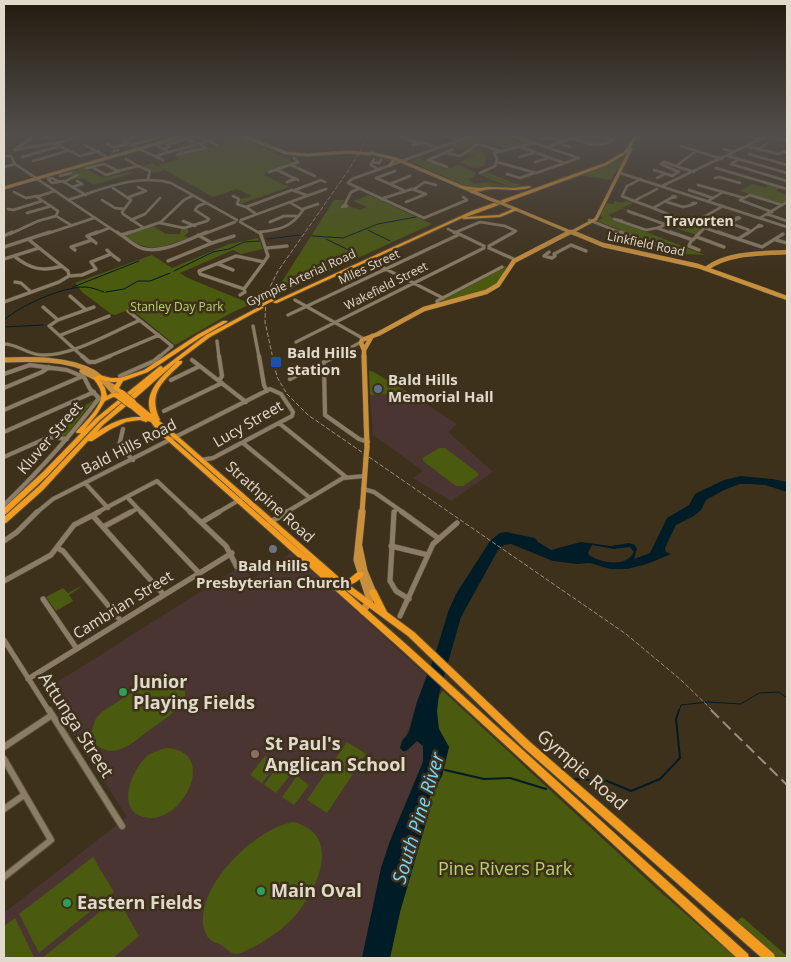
<svg xmlns="http://www.w3.org/2000/svg" width="791" height="962" viewBox="0 0 791 962" font-family="'Open Sans',sans-serif">
	<rect width="100%" height="100%" fill="#3e311c"/>
	<!-- education -->
	<path fill="#4a3532" d="M409,393L457,424L448,432L493,472L451,501L413,478L423,471L373,435L370,395Z
		M291,553L299,563L301,562L320,578L426,675L406,736L408,750L417,741L423,746V761L390,841L381,868L362,958H4V913L127,817L45,690L241,566L253,578Z"/>
	<!-- green -->
	<path fill="#4a5a0f" d="M477,136H509L530,143L507,149L484,140L470,146L468,148L455,151L446,147Z
		M245,139L293,162L266,172L264,175L289,187L240,204L241,199L252,196L237,189L213,197L165,170L153,173L152,170L142,166L152,163L157,166L180,159L177,157L183,154Z
		M473,147L483,151L486,159L485,162L486,164L477,169L459,162L475,156L466,153Z
		M627,156L610,180L580,175L607,166Z
		M418,158L446,169L459,165L475,172L474,177L468,179L474,184L488,182L510,187L480,175L486,172L522,186L513,188L495,185L478,188L467,187L412,162Z
		M83,167L102,178L129,172H136L94,185L83,178L70,180L73,176L68,175L72,173L71,170L77,168L73,170L79,171V168Z
		M752,184L765,188L770,185L780,188L776,191L787,195V201L780,204L740,191Z
		M369,195L432,224L277,295L274,294L334,200H345L340,207L342,208L349,206L360,210L367,207L353,201Z
		M615,201L622,203L627,201L633,203L622,208L627,210L621,209L609,215L613,218V219L705,255L684,254L597,221L603,218L600,215L607,203L613,204Z
		M688,217H696L707,223L696,235L667,225Z
		M153,226L166,234H180L181,229H188V233L184,235L188,238C159,248 151,254 124,236Z
		M258,238L263,249L241,254L233,250L180,273L188,278L251,304L231,313L175,345L131,309L115,315L111,314L82,292L75,283L152,255L172,268L229,244Z
		M504,266H506L501,280L490,290L439,302L504,268Z
		M369,371H372L409,393L370,395Z
		M94,400L65,436L57,435L59,421Z
		M439,448H445L478,473V476L463,486H456L423,461V458Z
		M85,584L69,595L73,601L56,611L46,597L63,588L68,593Z
		M161,675L176,677C203,699 164,719 148,731C139,738 129,747 118,750C110,752 103,750 96,745L91,733L96,718L102,712L153,678Z
		M443,691L656,888L736,958H390L400,912L429,812L427,802L442,776L449,747C446,741 442,736 439,730C434,720 435,698 443,691Z
		M347,742L366,754L327,813L307,800Z
		M166,748C218,750 185,821 149,818C114,815 130,772 146,757C152,752 159,750 166,748Z
		M265,756L277,763L262,783L250,775Z
		M279,765L292,773L276,793L264,785Z
		M297,776L309,785L294,805L282,797Z
		M293,822C344,834 317,891 294,917C280,932 260,945 241,953C232,957 228,949 221,945C218,943 214,943 211,940C206,937 204,929 203,924C199,883 255,829 293,822Z
		M93,857L114,892L39,953L19,914Z
		M117,898L139,936L113,958H42Z
		M742,917L787,956V958H776L736,922Z
		M15,918L34,957L33,958H4V926Z"/>
	<!-- water -->
	<path fill="#001c27" fill-rule="evenodd" d="M741,476L772,479L787,482V492L765,485L751,484H740L724,490L706,500L701,510L694,516L676,525L665,548L666,552L671,554L647,564L627,569H610L590,563L577,564L553,561L511,544L504,545L498,550L461,617L439,694L437,711L439,729L449,747L442,776L427,802L429,812L400,912L390,958H362L381,868L390,841L423,762V746L417,741L406,751H403L400,748L402,741L409,732L417,702L436,652L448,612L456,594L490,541L500,533L506,532L535,538L538,542L551,550L581,542L611,546L629,543L635,545L637,549L634,559L650,553L667,518L689,505L695,494L724,480ZM592,545L614,549L630,547L634,552C625,568 601,563 589,555L588,553Z"/>
	<g fill="none" stroke-linecap="round" stroke-linejoin="round">
		<!-- stream-far1 -->
		<path stroke="#001c27" stroke-width="1" d="M508,136L519,141L521,144
			M368,230L390,241
			M312,236L343,238L378,224L416,217
			M267,239L300,235
			M326,239L357,254
			M174,271L213,252L229,249L244,242L259,241
			M73,287L139,261
			M106,292L124,289L138,281H150L170,273
			M4,320C21,305 62,287 85,287C91,287 98,290 104,292
			M4,327L43,325
			M679,711L681,705L708,702L741,704L759,693L779,692L787,698"/>
		<!-- stream -->
		<path stroke="#001c27" stroke-width="2" d="M445,770L484,779L510,778L546,789
			M571,779L607,781L631,791L660,779L680,758L676,719L679,710"/>
		<defs>
			<path id="minor-far4" d="M90,136L92,137
				M400,136L418,143
				M435,136H446
				M448,136L459,140
				M513,136L579,158
				M748,136L759,139
				M768,136L787,141
				M576,137H605L613,140C601,148 584,143 572,138Z
				M44,138L55,136
				M192,138L197,136L209,141
				M541,139L546,137L563,141
				M209,141L217,145
				M558,143L570,147
				M54,144L81,136
				M107,144L113,147L129,144L163,160
				M127,144L124,140L138,136
				M154,144L169,152L156,156
				M85,145L105,156
				M131,145L165,136
				M413,145L422,142L437,148
				M681,146L722,159
				M747,146L778,154L787,151
				M521,147L564,163
				M548,147L572,138
				M163,149L169,147L167,145L186,139L193,142
				M724,149L734,152
				M758,149L767,144
				M14,150L35,136
				M15,150L54,143L80,156L99,151
				M114,151L118,150
				M169,152L213,140
				M183,153L206,148L202,146
				M447,153L460,156L478,144L500,151
				M749,154L787,165
				M177,155L183,153L181,152
				M4,156H11
				M11,156L15,164L119,234
				M728,156L787,173
				M22,157L60,146
				M520,157L533,153
				M126,159L138,166
				M374,159L371,165L378,169
				M739,159L731,164L787,181
				M33,161L67,151
				M372,162L379,163L381,160
				M497,162L536,173L579,158
				M535,162L548,158
				M291,165L315,176
				M676,166L696,151
				M4,167L15,164
				M92,167L106,175L120,171
				M447,167L428,160L452,150
				M86,168L104,164L118,171L138,166L150,171L148,178
				M716,168L787,189
				M277,170L298,180
				M654,170L673,176
				M269,172L298,162L294,158
				M480,173L495,166L497,159L494,153L534,143
				M620,173L787,227
				M507,174L520,178L534,173
				M77,175L64,182L86,195
				M60,176L71,173
				M671,176L679,172L661,164L664,162L694,172
				M657,178L665,174
				M715,178L719,177L740,183
				M58,181L52,178L48,179L52,183L64,181
				M287,182L295,179
				M390,184L376,178L395,171
				M698,185L723,192L708,201
				M662,186L767,136
				M72,187L82,184L77,181
				M113,188L131,200L122,212L123,214L144,228
				M414,189L425,182L436,185
				M295,190L321,180L325,182
				M689,190L713,198
				M54,191L37,197L58,211L56,216
				M405,191L390,184L410,176
				M14,192L26,198L37,196
				M723,192L744,198
				M233,196L239,199L237,204L246,207
				M673,196L676,197L671,198Z
				M129,197L146,191L138,187
				M463,197L467,200L424,218L348,183L352,179L471,136
				M671,198L653,208L680,219
				M381,199L412,189L426,194L406,202
				M68,200C101,190 136,173 171,183L237,220
				M102,200L115,208L124,209
				M634,201L622,196L627,186L641,179
				M667,202L683,207L691,205
				M693,203H696L691,205Z
				M345,204L347,206L342,207Z
				M345,204L351,192L358,189
				M653,208L634,201L657,189
				M8,209L13,210L42,201
				M303,209L318,204
				M772,212L740,200L750,195L782,205
				M27,213L51,206
				M256,214L246,207L292,190L306,195
				M635,214L628,211L664,224
				M767,214L787,221
				M738,217L740,218L735,220V219Z
				M702,218L723,206
				M760,218L787,202
				M131,220L145,214L160,198
				M241,220L326,189
				M589,220L624,234
				M735,220L732,224L749,230
				M183,221L195,226
				M622,221L614,219L646,230L657,228
				M240,222L261,234
				M270,222L284,216H298
				M160,223L184,228L207,221L209,219L195,210L198,206L206,203
				M759,225L762,226L757,227Z
				M705,228L722,234
				M448,229L458,234
				M260,232C279,230 292,227 303,210L289,202
				M454,233L480,222L505,226L516,231L511,234
				M10,234L38,221L56,216L71,225
				M46,234L94,218
				M94,234L109,228
				M126,234L161,222L184,200L192,196
				M204,234L235,222
				M674,234L657,228C674,222 693,210 709,223L699,234
				M747,234L757,227"/>
			<path id="minor-far3" d="M117,232C125,237 133,245 141,248C161,255 188,239 207,232
				M260,232L268,256L264,262
				M455,232L484,246
				M621,232L675,253
				M670,232L693,240L700,232
				M718,232L738,239L749,232
				M121,235L131,232
				M198,235L212,243L234,236
				M4,236L12,232
				M697,237L724,247
				M738,239L762,247L783,234
				M776,240L787,243
				M691,241L689,246L699,250
				M96,243L87,236L97,232
				M489,246L514,232
				M4,247L50,232
				M267,248L287,246
				M489,248L516,260
				M75,250L71,247L92,240
				M549,252L544,256L552,258L555,256L554,254L571,245L586,251
				M111,254L119,260
				M14,256C30,269 42,272 62,266
				M236,256L264,262L244,289L200,274L199,271Z
				M4,259L39,248
				M168,261L212,243
				M374,263L443,298
				M218,264L233,270
				M69,276L82,275L96,269L91,262L111,254L107,250
				M15,282L21,283L31,292
				M240,295L245,292L244,289
				M70,296L85,309
				M295,300L364,339
				M4,302L59,282L69,276L68,271L28,239
				M438,305L437,301L502,267
				M43,307L58,320
				M128,311L172,346L159,357
				M288,315L458,235
				M253,326L259,357
				M61,335L109,316
				M217,341L219,357
				M296,342L484,248
				M4,344C18,344 28,355 42,355C72,356 110,333 138,321
				M83,357L49,326L58,320L94,307
				M107,357L159,335
				M333,357L361,342"/>
			<path id="minor-far2" d="M82,356L89,362H95L110,356
				M259,356L264,385L267,391
				M192,360L246,402
				M324,362L336,356
				M324,365L325,415L359,439L368,442
				M4,374L30,365L67,370L84,377L90,389L99,398C70,437 39,471 4,505
				M120,376L154,361L160,356
				M290,379L320,364
				M171,380L200,366
				M219,381L222,376L219,356
				M4,388L42,372L49,367
				M4,410L83,376
				M164,411L222,383
				M279,423L346,477
				M123,429L119,446L133,460
				M4,432L94,392
				M243,443L310,498
				M4,457L49,437L67,439
				M85,483L108,508
				M363,489L374,492L404,513
				M127,497L142,513
				M36,513L53,499L270,389L281,394L293,412L292,416L213,458L201,460
				M96,513L157,481L191,513
				M129,513L137,509
				M217,513L241,499
				M285,513L343,478L365,476
				M394,513L397,508"/>
			<path id="minor-far1" d="M141,512L199,573
				M190,512L226,546L237,567
				M394,512L390,581L396,591L409,599
				M402,512L438,538
				M93,516L164,595
				M202,522L219,512
				M269,523L287,512
				M103,527L131,512
				M4,541L17,532L37,512
				M391,546L428,555
				M57,548L63,551L121,621
				M4,581L51,555L74,525L99,512
				M43,599L77,649
				M400,616L433,544L457,523
				M4,640L49,711
				M28,679L232,553"/>
			<path id="minor" d="M49,710L122,826
				M4,747L52,715
				M4,759L51,840L4,877
				M4,809L24,795"/>
			<path id="major-far3" d="M243,136L286,153L307,155L348,152
				M371,153L396,159L490,199
				M390,165L394,160
				M4,188L183,136
				M501,203L575,234
				M568,234L596,219L631,149L629,148"/>
			<path id="major-far2" d="M572,232L603,245L698,266L787,298
				M707,268C730,252 760,254 787,252
				M364,350L361,343L362,340L378,334L424,309L486,292L498,285L514,261L570,232
				M364,357V350L372,336"/>
			<path id="major-far1" d="M364,356L367,447
				M4,360C32,359 68,358 93,372C102,377 108,387 116,394
				M82,371L116,388
				M362,513L366,458"/>
			<path id="major" d="M362,512L357,560L370,600L363,611
				M359,547L364,571L374,595"/>
			<path id="highway" d="M634,136H637L627,153L607,165L466,217L499,215L515,208H517V210L500,217L464,219L462,218L277,303H275L273,302L472,211L605,163L625,151Z
				M462,186L479,188L488,187L514,188L529,186L531,187C519,192 508,189 495,189C487,189 480,191 472,193L470,192L475,190L461,188L460,187Z
				M259,307H263V308L210,337L174,364L132,401H135L151,414C142,392 164,374 178,361H182V363C163,381 147,393 160,420L159,421L165,425L342,580C344,580 348,580 349,579C354,576 356,571 362,572L364,574C361,579 354,584 349,585L375,604L369,592L370,590L373,589L376,590L387,612L414,632L530,742L774,954L775,958H762L524,748L408,636L340,586L408,646L748,954L749,958H737L402,650L158,432L151,422L148,421L146,422L140,420L132,421L126,422L111,429L92,441H88L43,490L6,523H4V517L39,486L99,423L138,389L100,420L47,476L6,514H4V508L43,472L81,433H77L76,432C84,423 104,405 101,392C100,387 96,382 93,378L99,375L111,378H120L144,370L197,335L223,321H227V322L201,337L148,372L123,381L119,388L125,393L124,394H120L113,388L117,382H111L99,379L105,388L107,396L112,393L120,395L121,396L118,398L113,397L105,401L97,414L84,430L96,418L159,367L161,366L163,368L206,335ZM130,402L132,404H128L127,405L128,406L141,417C125,416 110,423 97,432L103,425L131,402ZM160,427H161L313,562L162,430Z"/>
		</defs>
		<!-- minor-far4 casing -->
		<use href="#minor-far4" stroke="#594f3d" stroke-width="3"/>
		<!-- minor-far3 casing -->
		<use href="#minor-far3" stroke="#594f3d" stroke-width="4"/>
		<!-- minor-far2 casing -->
		<use href="#minor-far2" stroke="#594f3d" stroke-width="5"/>
		<!-- minor-far1 casing -->
		<use href="#minor-far1" stroke="#594f3d" stroke-width="6"/>
		<!-- minor casing -->
		<use href="#minor" stroke="#594f3d" stroke-width="8"/>
		<!-- major-far3 casing -->
		<use href="#major-far3" stroke="#594f3d" stroke-width="4"/>
		<!-- major-far2 casing -->
		<use href="#major-far2" stroke="#594f3d" stroke-width="5"/>
		<!-- major-far1 casing -->
		<use href="#major-far1" stroke="#594f3d" stroke-width="6"/>
		<!-- major casing -->
		<use href="#major" stroke="#594f3d" stroke-width="8"/>
		<!-- highway casing -->
		<use href="#highway" stroke="#594f3d" stroke-width="2"/>
		<!-- minor-far4 -->
		<use href="#minor-far4" stroke="#8a7c65" stroke-width="2.5"/>
		<!-- minor-far3 -->
		<use href="#minor-far3" stroke="#8a7c65" stroke-width="3"/>
		<!-- minor-far2 -->
		<use href="#minor-far2" stroke="#8a7c65" stroke-width="4"/>
		<!-- minor-far1 -->
		<use href="#minor-far1" stroke="#8a7c65" stroke-width="5"/>
		<!-- minor -->
		<use href="#minor" stroke="#8a7c65" stroke-width="6"/>
		<!-- major-far3 -->
		<use href="#major-far3" stroke="#c88f3c" stroke-width="3"/>
		<!-- major-far2 -->
		<use href="#major-far2" stroke="#c88f3c" stroke-width="4.5"/>
		<!-- major-far1 -->
		<use href="#major-far1" stroke="#c88f3c" stroke-width="5"/>
		<!-- major -->
		<use href="#major" stroke="#c88f3c" stroke-width="7"/>
		<!-- highway -->
		<use href="#highway" fill="#f19c21" fill-rule="evenodd"/>
		<!-- rail-far1 -->
		<path stroke="#9a9080" stroke-width="1" stroke-dasharray="4.5 2" stroke-linecap="butt" d="M369,136L348,171L278,271L266,295L265,322L277,377L287,394L308,415L626,634L681,680L713,711"/>
		<!-- rail -->
		<path stroke="#9a9080" stroke-width="2" stroke-dasharray="11 5.5" stroke-linecap="butt" d="M711,710L787,785"/>
		<defs>
			<path id="major-bridge-far1" d="M348,152L370,154
				M490,199L501,203"/>
			<path id="major-bridge" d="M366,458L367,447"/>
			<path id="highway-bridge-far1" d="M260,305L274,298"/>
			<path id="highway-bridge" d="M122,393L133,402
				M118,396L130,405"/>
		</defs>
		<!-- major-bridge-far1 casing -->
		<use href="#major-bridge-far1" stroke="#594f3d" stroke-width="4" stroke-linecap="butt"/>
		<!-- major-bridge casing -->
		<use href="#major-bridge" stroke="#594f3d" stroke-width="6" stroke-linecap="butt"/>
		<!-- highway-bridge-far1 casing -->
		<use href="#highway-bridge-far1" stroke="#594f3d" stroke-width="5" stroke-linecap="butt"/>
		<!-- highway-bridge casing -->
		<use href="#highway-bridge" stroke="#594f3d" stroke-width="7" stroke-linecap="butt"/>
		<!-- major-bridge-far1 -->
		<use href="#major-bridge-far1" stroke="#c88f3c" stroke-width="3"/>
		<!-- major-bridge -->
		<use href="#major-bridge" stroke="#c88f3c" stroke-width="5"/>
		<!-- highway-bridge-far1 -->
		<use href="#highway-bridge-far1" stroke="#f19c21" stroke-width="4.5"/>
		<!-- highway-bridge -->
		<use href="#highway-bridge" stroke="#f19c21" stroke-width="5.5"/>
	</g>
	<!-- sky -->
	<linearGradient id="sky" x2="0" y2="1"><stop stop-color="#221b0f"/><stop offset="0.5" stop-color="#524e4b"/><stop offset="1" stop-color="#524e4b" stop-opacity="0"/></linearGradient>
	<rect width="791" height="270" fill="url(#sky)"/>
	<!-- markers -->
	<rect fill="#1a4fb4" stroke="#3e311c" stroke-width="2" x="270" y="356" width="12" height="12" rx="2.5"/>
	<circle fill="#5c6f8a" stroke="#3e311c" stroke-width="2" cx="378" cy="389" r="5"/>
	<circle fill="#6b7280" stroke="#3e311c" stroke-width="2" cx="273" cy="549" r="5"/>
	<g fill="#2e9e5b" stroke="#3e311c" stroke-width="2">
		<circle cx="123" cy="692" r="5"/>
		<circle cx="261" cy="891" r="5"/>
		<circle cx="67" cy="903" r="5"/>
	</g>
	<circle fill="#8d6e63" stroke="#3e311c" stroke-width="2" cx="255" cy="754" r="5"/>
	<g text-anchor="middle" stroke-width="5" stroke-linejoin="round" paint-order="stroke">
		<!-- far-street labels -->
		<g font-size="12" fill="#e1d9cc" stroke="#3e311c">
			<text transform="translate(646 244) rotate(12)" y="4">Linkfield Road</text>
			<text transform="translate(369 267) rotate(-25)" y="4">Miles Street</text>
			<text transform="translate(301 278) rotate(-25)" y="4">Gympie Arterial Road</text>
			<text transform="translate(386 286) rotate(-27)" y="4">Wakefield Street</text>
		</g>
		<!-- far-park labels -->
		<g font-size="12" fill="#bad46c" stroke="#3e311c">
			<text x="177" y="311">Stanley Day Park</text>
		</g>
		<!-- far-neighbourhood labels -->
		<g font-size="14" font-weight="bold" fill="#e1d9cc" stroke="#3e311c">
			<text x="699" y="226">Travorten</text>
		</g>
		<!-- poi labels -->
		<g font-size="15" font-weight="bold" fill="#e1d9cc" stroke="#3e311c" text-anchor="start">
			<text x="287" y="358">Bald Hills<tspan x="287" dy="17">station</tspan></text>
			<text x="388" y="385">Bald Hills<tspan x="388" dy="17">Memorial Hall</tspan></text>
			<text x="273" y="571" text-anchor="middle">Bald Hills<tspan x="273" dy="17">Presbyterian Church</tspan></text>
		</g>
		<!-- street labels -->
		<g font-size="15" fill="#e1d9cc" stroke="#3e311c">
			<text transform="translate(248 424) rotate(-30)" y="5">Lucy Street</text>
			<text transform="translate(50 438) rotate(-49)" y="5">Kluver Street</text>
			<text transform="translate(129 447) rotate(-27)" y="5">Bald Hills Road</text>
			<text transform="translate(270 502) rotate(42)" y="5">Strathpine Road</text>
			<text transform="translate(123 605) rotate(-32)" y="5">Cambrian Street</text>
		</g>
		<!-- near-poi labels -->
		<g font-size="18" font-weight="bold" fill="#e1d9cc" stroke="#3e311c" text-anchor="start">
			<text x="133" y="688">Junior<tspan x="133" dy="21">Playing Fields</tspan></text>
			<text x="265" y="750">St Paul's<tspan x="265" dy="21">Anglican School</tspan></text>
			<text x="271" y="897">Main Oval</text>
			<text x="77" y="909">Eastern Fields</text>
		</g>
		<!-- near-street labels -->
		<g font-size="18" fill="#e1d9cc" stroke="#3e311c">
			<text transform="translate(76 725) rotate(57)" y="6">Attunga Street</text>
			<text transform="translate(582 770) rotate(41)" y="6">Gympie Road</text>
		</g>
		<!-- near-park labels -->
		<g font-size="18" fill="#bad46c" stroke="#3e311c">
			<text x="505" y="875">Pine Rivers Park</text>
		</g>
		<!-- near-water labels -->
		<g font-size="19" font-style="italic" fill="#76d5fe" stroke="#3e311c">
			<text transform="translate(418 818) rotate(-73)" y="7">South Pine River</text>
		</g>
	</g>
	<!-- border -->
	<rect width="791" height="962" fill="none" stroke="#e1d9cc" stroke-width="10"/>
</svg>
